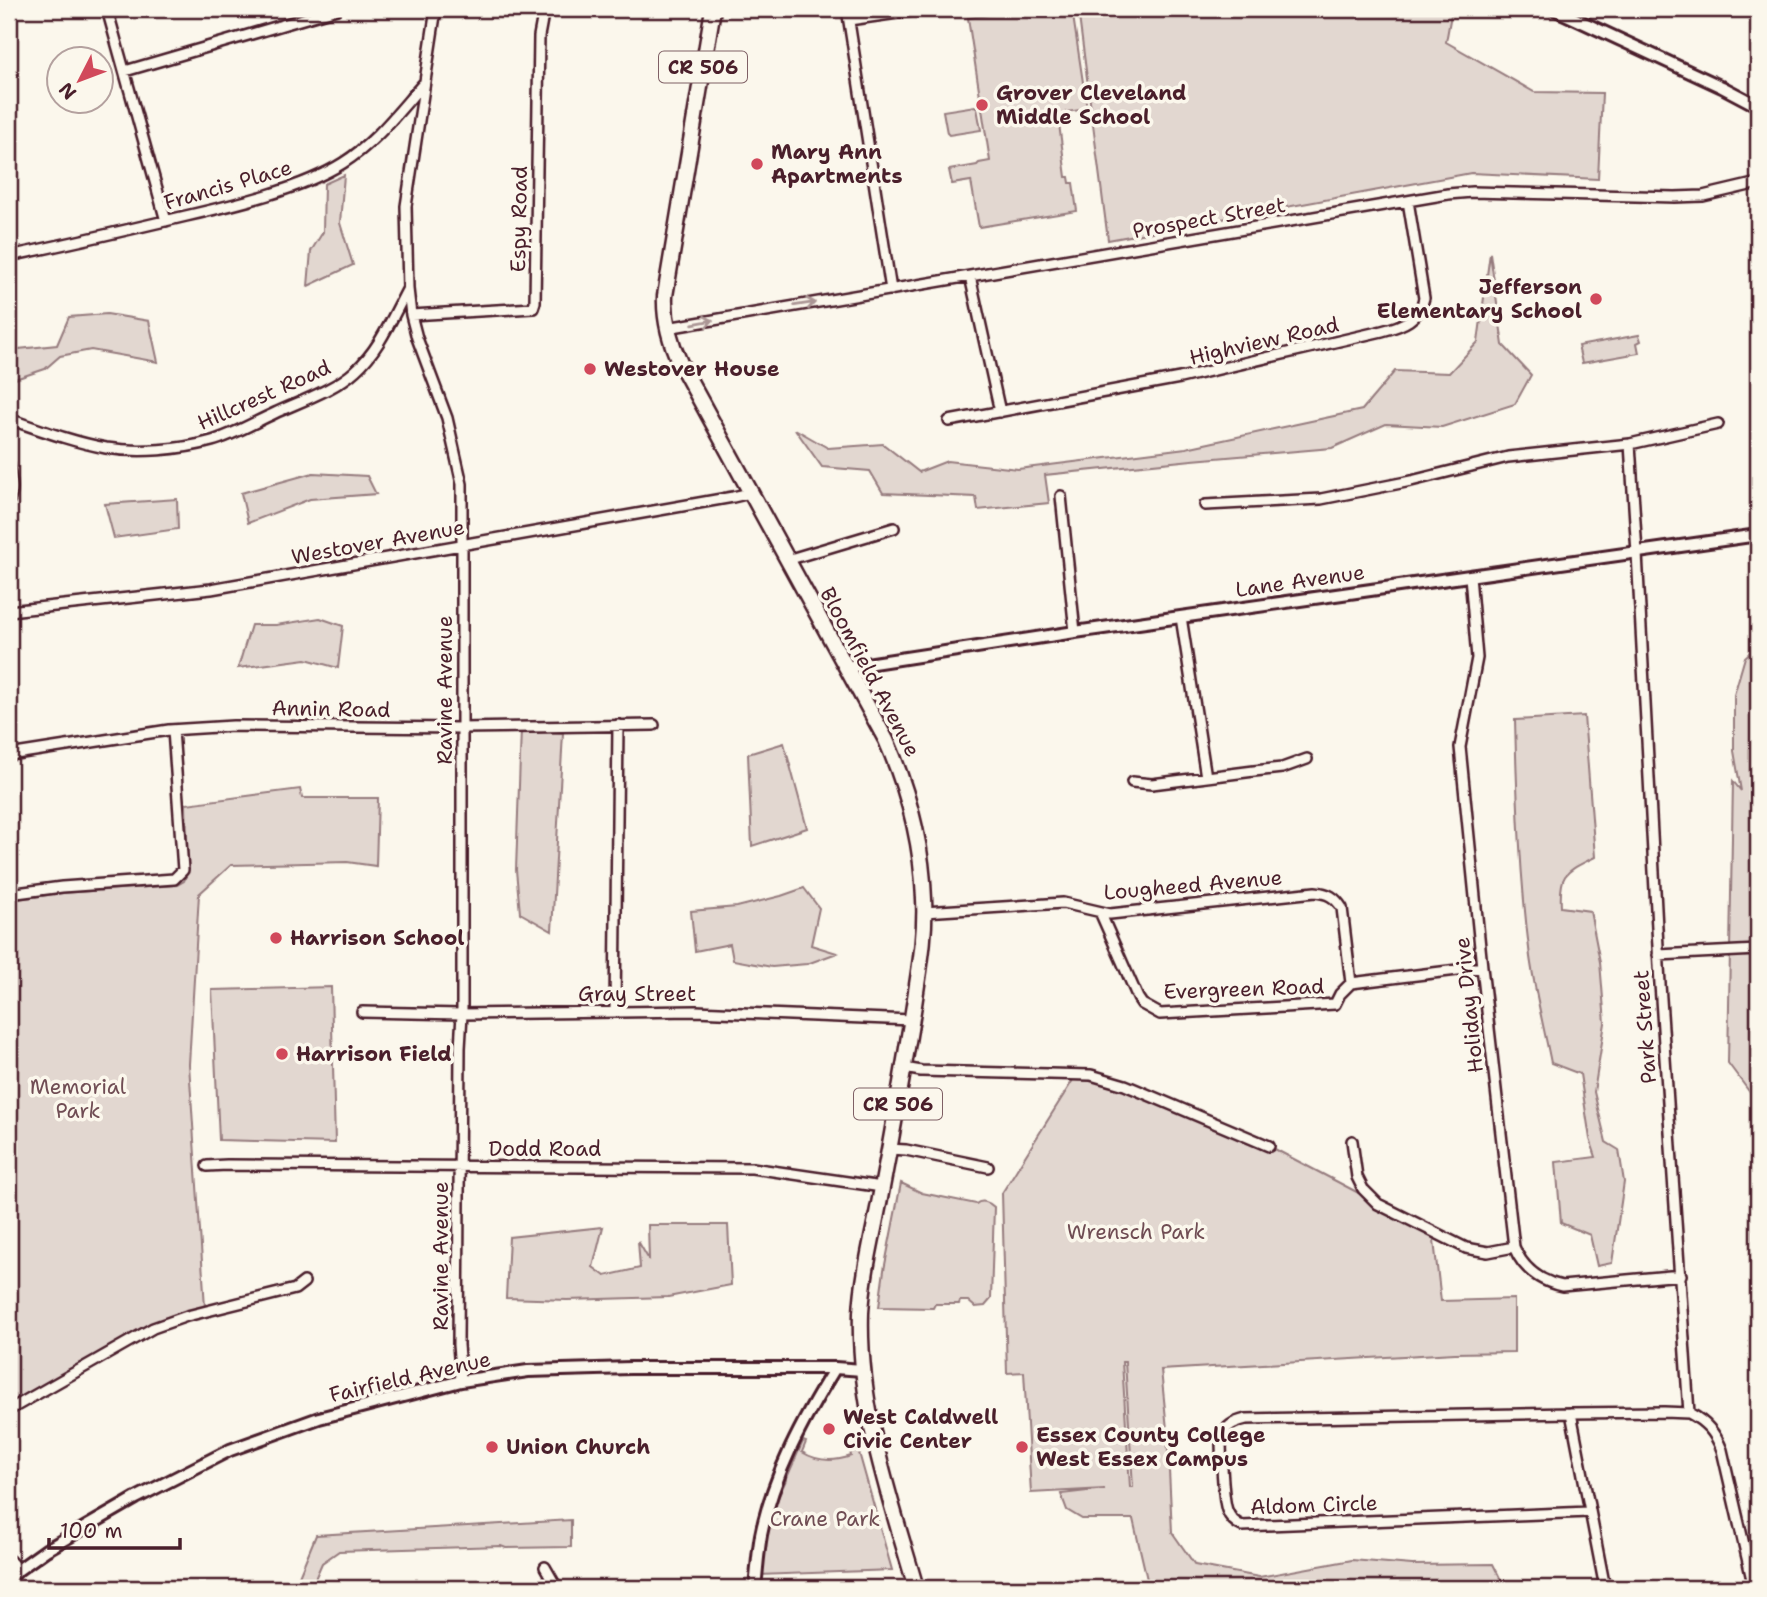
<svg xmlns="http://www.w3.org/2000/svg" width="1767" height="1597" viewBox="0 0 1767 1597" font-family="'Shantell Sans',sans-serif">
	<rect width="100%" height="100%" fill="#fbf7ec"/>
	<filter id="ink" filterUnits="userSpaceOnUse"><feTurbulence type="fractalNoise" baseFrequency=".0143" numOctaves="2"/><feDisplacementMap in="SourceGraphic" scale="14" xChannelSelector="R" yChannelSelector="G"/><feConvolveMatrix kernelMatrix="1 2 1 2 8 2 1 2 1" color-interpolation-filters="sRGB"/></filter>
	<g filter="url(#ink)">
		<!-- green -->
		<path fill="#e2d7d0" stroke="#967b7e" stroke-width="2" fill-rule="evenodd" d="M1029,9H1072L1087,109L1066,112L1067,117L1059,124L1066,177H1069L1070,183H1073L1077,211L979,227L971,181L952,184L949,170L977,165L979,163L990,161L968,18Z
			M1078,9H1452L1446,42L1534,92L1602,93L1598,179L1471,173L1108,240Z
			M975,106L977,108L981,130L949,135L947,133L943,111Z
			M344,175L340,223L353,265L308,286L311,251L323,232L324,184Z
			M1490,253L1503,345L1531,375L1515,404L1442,427L1386,424L1332,448L1192,460L1045,475L1049,503L978,510L976,497L883,493L870,471L822,467L795,429L828,448L883,444L919,472L947,461L1018,469L1186,448L1362,410L1395,371L1449,373L1478,342Z
			M107,314L149,321L158,362L91,350L60,356L45,369L9,381V350L57,345L69,317Z
			M1639,335L1641,341L1637,343L1639,353L1582,363L1578,346Z
			M313,473L367,476L376,494L310,499L248,523L241,493Z
			M177,499L178,529L114,538L105,504Z
			M320,618L343,626L338,668L306,659L238,668L251,625H276Z
			M1758,645V947L1750,948L1751,962H1758V1047H1756L1758,1049V1386L1755,1378L1751,1094L1728,1063L1733,781L1741,791L1734,751V695L1745,657Z
			M1584,716L1595,857C1566,872 1559,872 1561,907L1590,911L1600,962L1605,1023L1594,1092L1606,1142L1619,1150L1624,1182L1612,1263L1597,1266L1590,1235L1561,1223L1556,1162L1596,1157L1590,1139L1580,1074L1551,1063C1544,1028 1535,992 1530,957C1520,878 1517,799 1515,720Z
			M521,729L563,733L552,931L520,913L516,870Z
			M784,743L807,828L752,846L748,754Z
			M300,789L302,798H378L376,866L347,862L231,865L199,894L189,1064L205,1307L9,1405V900L63,893L177,885L184,881L188,871L186,804Z
			M804,888L819,908L811,945L837,953L807,964L772,967L733,960L730,944L695,951L691,911L737,907L781,896Z
			M331,987L335,1143L219,1140L212,990Z
			M1103,1078L1269,1146L1433,1232L1441,1301L1514,1299V1352L1455,1353L1161,1370L1167,1429L1172,1532L1195,1565L1259,1577L1352,1560L1412,1565L1493,1564L1505,1588H1149L1133,1519H1082L1067,1510L1061,1494L1105,1489L1031,1493L1024,1372L1007,1373L1002,1193L1073,1080ZM1122,1362H1125L1133,1487H1130Z
			M901,1183L922,1193L976,1204C981,1199 989,1202 994,1207L991,1299L985,1306L975,1307L968,1301H960L959,1304H935L933,1308L879,1307L884,1270Z
			M648,1225H728L731,1285L668,1297L567,1300L506,1298L509,1237L603,1227L593,1267L605,1276L640,1268L638,1241L649,1260Z
			M803,1441L806,1442L802,1452C818,1462 834,1462 851,1456L849,1445L856,1442L892,1570L759,1575L762,1571L767,1523Z
			M571,1520V1547L506,1548L501,1546L339,1551L322,1563L311,1588H294L316,1535Z"/>
		<g fill="none" stroke-linecap="round" stroke-linejoin="round">
			<defs>
				<path id="minor" d="M107,9L166,221
					M436,9L406,206L408,289L411,315L417,338L447,418L462,484V1014L460,1048L458,1345L461,1381
					M847,9L891,290
					M849,20L926,9
					M125,71L337,9
					M9,256C68,244 127,230 186,216C234,205 302,189 343,163C375,143 398,112 423,84
					M970,276L1000,412
					M411,315L533,308L535,302L539,36L544,9
					M667,328L1448,194L1472,192L1675,197L1703,196L1758,183
					M9,419C41,430 73,442 106,448C138,453 180,450 212,441C233,435 255,422 275,413C299,402 336,389 355,371C379,350 392,318 407,290
					M949,421L1180,378L1382,331C1402,326 1420,319 1424,298L1408,201
					M1630,444L1637,553L1660,984L1689,1413C1706,1422 1715,1432 1722,1450L1754,1588
					M9,464C10,476 15,490 9,501
					M1061,496L1075,632
					M1205,505L1321,499L1411,481L1508,457L1630,444L1718,424
					M787,560L894,528
					M1470,576L1477,658L1460,747L1482,967L1514,1247C1523,1269 1539,1281 1562,1286L1681,1275
					M9,611L211,589L733,497L750,493
					M1181,617L1206,777
					M9,755L169,730L233,726L462,728L654,725
					M1132,782L1152,784L1254,771L1282,768L1307,759
					M9,894L62,887L174,879L183,870L173,730
					M924,912L1063,903L1110,914L1315,892C1328,893 1335,897 1342,908L1351,983
					M1100,912L1138,998L1142,1004L1160,1014L1335,1004L1340,994L1351,983L1482,967
					M1658,955L1758,950
					M362,1012L462,1014L696,1011L912,1020
					M615,1012L618,725
					M904,1068L921,1071L1091,1075L1125,1085L1269,1146
					M1352,1141L1357,1177L1363,1189L1378,1204L1466,1248L1488,1252L1514,1247
					M889,1149L906,1150L988,1167
					M207,1166L227,1165L752,1168L882,1187
					M9,1410L153,1328L187,1316L295,1289L304,1282
					M1571,1413L1605,1588
					M1589,1512L1242,1526C1235,1523 1230,1518 1227,1510C1223,1499 1221,1452 1221,1438C1226,1426 1233,1422 1246,1419L1571,1413L1664,1412L1689,1413
					M9,1560L18,1570
					M545,1567L557,1588"/>
				<path id="tertiary" d="M1554,9L1722,87L1758,106
					M847,667L1075,632L1758,535
					M9,1580L18,1570L46,1550L136,1498L230,1450L319,1418L461,1381L528,1371L630,1368H835L863,1370
					M755,1588C757,1570 758,1552 761,1535C773,1475 803,1420 835,1368"/>
				<path id="primary" d="M713,9L665,296C664,320 670,342 680,363L886,740C908,790 922,844 924,899C926,935 919,970 914,1005C904,1068 893,1130 881,1193C874,1232 863,1273 861,1313C858,1408 890,1498 916,1588"/>
			</defs>
			<!-- minor casing -->
			<use href="#minor" stroke="#4a1f2b" stroke-width="14"/>
			<!-- tertiary casing -->
			<use href="#tertiary" stroke="#4a1f2b" stroke-width="16"/>
			<!-- primary casing -->
			<use href="#primary" stroke="#4a1f2b" stroke-width="19"/>
			<!-- minor -->
			<use href="#minor" stroke="#fbf7ec" stroke-width="9"/>
			<!-- tertiary -->
			<use href="#tertiary" stroke="#fbf7ec" stroke-width="10"/>
			<!-- primary -->
			<use href="#primary" stroke="#fbf7ec" stroke-width="14"/>
		</g>
		<!-- one-way arrows -->
		<defs><path id="oneway-shaft" d="M-6 0H5M1.5-3L5.5 0L1.5 3" fill="none" stroke-width="1.6" stroke-linecap="round" stroke-linejoin="round" transform="scale(1.75)"/></defs>
		<g stroke="#ab9695">
			<use href="#oneway-shaft" transform="translate(805 304) rotate(-9)"/>
			<use href="#oneway-shaft" transform="translate(703 322) rotate(-10)"/>
		</g>
	</g>
	<!-- markers -->
	<g fill="#d1495b" stroke="#fbf7ec" stroke-width="2.5">
		<circle cx="982" cy="105" r="7"/>
		<circle cx="757" cy="164" r="7"/>
		<circle cx="1596" cy="299" r="7"/>
		<circle cx="590" cy="369" r="7"/>
		<circle cx="276" cy="938" r="7"/>
		<circle cx="282" cy="1054" r="7"/>
		<circle cx="829" cy="1429" r="7"/>
		<circle cx="492" cy="1447" r="7"/>
		<circle cx="1022" cy="1447" r="7"/>
	</g>
	<g text-anchor="middle" stroke-width="7" stroke-linejoin="round" paint-order="stroke">
		<!-- shield labels -->
		<g fill="#fbf7ec" stroke="#7f6065" stroke-width="2">
			<rect x="659" y="51.5" width="88" height="31" rx="5"/>
			<rect x="854" y="1088.5" width="88" height="31" rx="5"/>
		</g>
		<g font-size="19" font-weight="bold" fill="#4a1f2b">
			<text x="703" y="74">CR 506</text>
			<text x="898" y="1111">CR 506</text>
		</g>
		<!-- poi labels -->
		<g font-size="21" font-weight="bold" fill="#4a1f2b" stroke="#fbf7ec" text-anchor="start">
			<text x="996" y="100">Grover Cleveland<tspan x="996" dy="24">Middle School</tspan></text>
			<text x="771" y="159">Mary Ann<tspan x="771" dy="24">Apartments</tspan></text>
			<text x="1582" y="294" text-anchor="end">Jefferson<tspan x="1582" dy="24">Elementary School</tspan></text>
			<text x="604" y="376">Westover House</text>
			<text x="290" y="945">Harrison School</text>
			<text x="296" y="1061">Harrison Field</text>
			<text x="843" y="1424">West Caldwell<tspan x="843" dy="24">Civic Center</tspan></text>
			<text x="1036" y="1442">Essex County College<tspan x="1036" dy="24">West Essex Campus</tspan></text>
			<text x="506" y="1454">Union Church</text>
		</g>
		<!-- street labels -->
		<g font-size="21" fill="#4a1f2b" stroke="#fbf7ec">
			<text transform="translate(228 185) rotate(-16)" y="7">Francis Place</text>
			<text transform="translate(1209 218) rotate(-10)" y="7">Prospect Street</text>
			<text transform="translate(519 219) rotate(-89)" y="7">Espy Road</text>
			<text transform="translate(1264 341) rotate(-13)" y="7">Highview Road</text>
			<text transform="translate(264 395) rotate(-24)" y="7">Hillcrest Road</text>
			<text transform="translate(378 542) rotate(-10)" y="7">Westover Avenue</text>
			<text transform="translate(1300 581) rotate(-8)" y="7">Lane Avenue</text>
			<text transform="translate(870 672) rotate(62)" y="7">Bloomfield Avenue</text>
			<text transform="translate(445 690) rotate(-90)" y="7">Ravine Avenue</text>
			<text transform="translate(331 709) rotate(1)" y="7">Annin Road</text>
			<text transform="translate(1193 885) rotate(-5)" y="7">Lougheed Avenue</text>
			<text transform="translate(1244 989) rotate(-2)" y="7">Evergreen Road</text>
			<text x="637" y="1001">Gray Street</text>
			<text transform="translate(1469 1005) rotate(-96)" y="7">Holiday Drive</text>
			<text transform="translate(1645 1027) rotate(-94)" y="7">Park Street</text>
			<text x="545" y="1156">Dodd Road</text>
			<text transform="translate(441 1256) rotate(-90)" y="7">Ravine Avenue</text>
			<text transform="translate(410 1377) rotate(-13)" y="7">Fairfield Avenue</text>
			<text transform="translate(1314 1505) rotate(-2)" y="7">Aldom Circle</text>
		</g>
		<!-- park labels -->
		<g font-size="21" fill="#704d54" stroke="#fbf7ec">
			<text x="78" y="1094">Memorial<tspan x="78" dy="24">Park</tspan></text>
			<text x="1136" y="1239">Wrensch Park</text>
			<text x="825" y="1526">Crane Park</text>
		</g>
	</g>
	<!-- margin -->
	<rect width="1767" height="1597" fill="none" stroke="#fbf7ec" stroke-width="35"/>
	<rect x="18" y="18" width="1732" height="1562" fill="none" stroke="#4a1f2b" stroke-width="2.5" filter="url(#ink)"/>
	<!-- north arrow -->
	<g transform="translate(80 80) rotate(228)"><circle r="33" fill="#fbf7ec" stroke="#b4a19f" stroke-width="2"/>
	<path d="M0-5L12 26L0 18L-12 26Z" fill="#d1495b"/>
	<text y="-10" font-size="19" font-weight="bold" text-anchor="middle" fill="#4a1f2b">N</text>
	</g>
	<!-- scale -->
	<path d="M49 1538v10h131v-10" fill="none" stroke="#4a1f2b" stroke-width="3.5"/>
	<text x="60" y="1538" font-size="21" fill="#4a1f2b" stroke="#fbf7ec" stroke-width="5" paint-order="stroke">100 m</text>
</svg>
